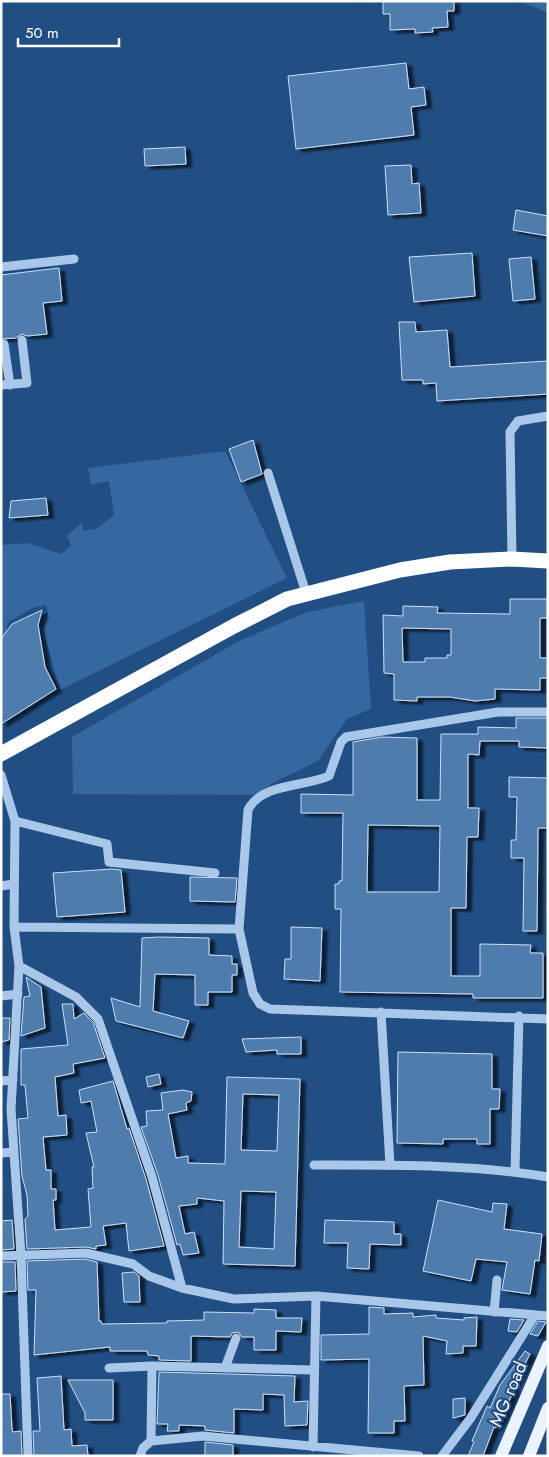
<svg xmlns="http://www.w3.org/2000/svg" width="549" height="1457" viewBox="0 0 549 1457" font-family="Jost,sans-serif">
	<defs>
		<filter id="shadow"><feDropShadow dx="5.5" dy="3" stdDeviation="1" flood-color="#0009"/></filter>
	</defs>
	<rect width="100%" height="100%" fill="#214e83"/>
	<!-- green -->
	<path fill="#3568a0" d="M520,1H548V13Z
		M225,451L287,578L60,690L43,630L49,619L46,605L32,608L8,622L6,633L1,636V545L28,543L60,554L71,546L67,536L82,522L83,531L96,529L114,515L109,481L91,485L88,468Z
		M364,601L371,709L347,719L318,761L273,783L256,795L73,794L72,737L241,640L307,612Z"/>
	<!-- building -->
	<path fill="#4e7bad" stroke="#cce1f6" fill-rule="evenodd" filter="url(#shadow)" d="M383,1H454V11H447L448,27L432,28L433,32L415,33V29L390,30V14H383Z
		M406,63L409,89L424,87L426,105L411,107L414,135L296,149L288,76Z
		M185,147L186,164L145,166L144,149Z
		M411,165L412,184L419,183L421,213L388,215L385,166Z
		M516,210L548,216V236L513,230Z
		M472,253L475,296L414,302L409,257Z
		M531,257L535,299L513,301L509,259Z
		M59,268L62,301L43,303L47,334L27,336L22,334L16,338L1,339V275Z
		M399,322H415L416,332L447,330L450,367L548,361V394L437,401L436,383L423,384V380H402Z
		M253,440L262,474L241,482L229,449Z
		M46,498L48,515L9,518L11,501Z
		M510,599H547V618H540V658H548V678H540V690L495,689V699L475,701L450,697H417V701L394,700V674L384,673L383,615L403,616V606L438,607L437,613L510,614ZM402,628L451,629V655H447V658H425V662H403Z
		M42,610L38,625L45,667L56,689L1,724V639L12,624Z
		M516,718H548V748L519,747V741H480L479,755L468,754V808H479L478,837H467L466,908H451V976H480V944L531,945L530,953H543V998H473V994L340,992L341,909H335V884H339V881H342L343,813H301V794L353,795V742L382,737L417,738V800H440L441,734H478V727L516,728ZM368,825L440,826L439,892H367Z
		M509,777L548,778V828H538L537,931H523L524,858H511V840H516L517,797H509Z
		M112,869L121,870L125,912L57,917L53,873Z
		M190,877L237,878L235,902L190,901Z
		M291,927L322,928L320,981L284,979L285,959H291Z
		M159,937L209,938V955L232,956V964H237V975H232V992H208V1005H195V975L155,974L153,1011L189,1021L183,1038L116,1021L111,998L140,1007L142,938Z
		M26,977L41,987L45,1028L21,1036L24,997L30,996Z
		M62,1004H73L74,1019L84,1013L93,1022L105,1058L73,1064L74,1073L55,1077L58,1116L66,1115L67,1135L43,1137L46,1170H51V1189H56V1200H53L55,1230L91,1227L88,1189L93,1188L92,1167H94L86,1133L97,1132L91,1101L81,1103L79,1090L113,1081L127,1129L129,1128L146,1179L164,1246L129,1251L126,1223L103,1226L106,1245L96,1246V1249L86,1247L27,1249L25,1219L28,1216L27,1195L22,1176L18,1119L28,1118L25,1085H21V1049L68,1045Z
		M1,1018H10L9,1040L1,1042Z
		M301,1037V1054H277V1050L246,1052L242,1039Z
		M398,1052L492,1054V1089H500L499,1109H490V1144H477V1139H443V1144L397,1143Z
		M159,1074L161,1084L148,1087L146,1077Z
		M227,1077L300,1079L295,1266L223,1264L224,1201L197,1198V1204L179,1206L185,1234L194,1232L199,1253L183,1255L180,1244L177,1245L158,1175L141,1127L147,1126L146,1111L163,1110L161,1093L183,1090L192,1092L191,1101L186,1103L187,1110L168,1114L176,1158L188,1156V1163L225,1164ZM243,1094L279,1095L277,1151L241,1150ZM241,1191L276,1192L274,1249L239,1247Z
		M438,1200L492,1212L493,1203L507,1204L504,1229L542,1234L539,1261L535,1260L530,1294L502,1290L507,1262L476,1259L471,1281L423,1271Z
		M12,1220L14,1249L1,1250V1221Z
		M325,1220L394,1222V1234H401V1245L370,1244L369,1269L347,1268L348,1243H324Z
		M85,1259L97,1262L99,1321H101L102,1324L167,1323V1321L204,1320V1312L254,1313V1309L276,1310V1318H302L301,1332L276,1331V1350H254V1337H242L238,1332L232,1333L230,1337L191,1336V1361L159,1360V1356L148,1355L147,1351H110V1347L34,1355L36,1290H28L27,1261Z
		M1,1262H15L16,1291L1,1292Z
		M134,1272L139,1276L140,1302H124L122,1273Z
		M369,1307L384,1308V1314L413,1313V1317L436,1315V1318L464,1320V1318L477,1317L476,1346H463V1353L446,1354L447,1341L423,1336L424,1385L404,1386L405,1421H394V1433H368L369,1359L321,1360V1335L369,1334Z
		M510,1319L524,1320L517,1332L508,1331Z
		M538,1321L546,1322L538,1336L530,1334Z
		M525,1351L530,1354L512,1389L514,1390L506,1408L496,1428L494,1427L483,1456H468L474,1442L472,1441L487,1406L490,1408L500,1385Z
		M159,1372L295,1376L294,1402L308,1401L307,1425L285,1426L284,1395L263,1394V1410L234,1409V1433L205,1430V1426L179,1425V1431H167L168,1424H157Z
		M61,1376L64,1430L71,1429L72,1446L87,1445L88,1456H34L33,1431H40L37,1378Z
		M68,1380H113V1420H85V1413Z
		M1,1394H10L12,1429L13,1432L21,1431L22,1456H1Z
		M465,1398V1415L453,1418V1399Z
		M205,1442L233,1445V1456H205Z"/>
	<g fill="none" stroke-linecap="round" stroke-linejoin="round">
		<!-- minor -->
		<path stroke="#a9c7e8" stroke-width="9" d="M1,267L74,259
			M4,344L10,385
			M1,385L27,383L22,340
			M268,473L306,593
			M512,559L510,432L518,421L548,416
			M548,712H498L346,737L341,742L329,776C305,787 261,783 248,810L239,929L253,993L260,1004L270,1009L548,1019
			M1,775L15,821L14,927L19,966L11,1109L21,1255L28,1456
			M15,821L107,844L109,862L215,873
			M1,886L14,884
			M14,927L239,929
			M19,966L76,997L98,1019L152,1177L182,1288
			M1,996L18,994
			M381,1012L390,1165
			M1,1081L13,1080
			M1,1153L14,1152
			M314,1165C391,1165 471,1164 548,1177
			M515,1171L519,1016
			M1,1256L86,1253L133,1264L149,1276L182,1288L234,1299L316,1296L548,1316
			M494,1312L497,1280
			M109,1368L152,1366L313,1370
			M225,1368L236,1338
			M151,1441L152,1366
			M313,1447L316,1296
			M140,1456L143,1448L151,1441L203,1436L419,1456
			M442,1456L470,1419L535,1315"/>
		<!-- major -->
		<path stroke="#ebf3fe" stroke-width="12" d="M501,1456L548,1346
			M529,1456L548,1408"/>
		<!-- highway -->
		<path stroke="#fff" stroke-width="15" d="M1,754L234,626L287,599L400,570L450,562L512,559L548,561"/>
	</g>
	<g text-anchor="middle" stroke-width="4" stroke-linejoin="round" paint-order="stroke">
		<!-- street labels -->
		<g font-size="18" fill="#fff" stroke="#214e83">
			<text transform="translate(508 1394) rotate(-67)" y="6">MG road</text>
		</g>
	</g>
	<!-- border -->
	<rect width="549" height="1457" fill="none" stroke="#ffffff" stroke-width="5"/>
	<!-- scale -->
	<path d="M18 38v8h101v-8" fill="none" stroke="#ffffff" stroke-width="2.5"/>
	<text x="25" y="38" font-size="15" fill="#ffffff" stroke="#214e83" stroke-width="4" paint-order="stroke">50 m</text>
</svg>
